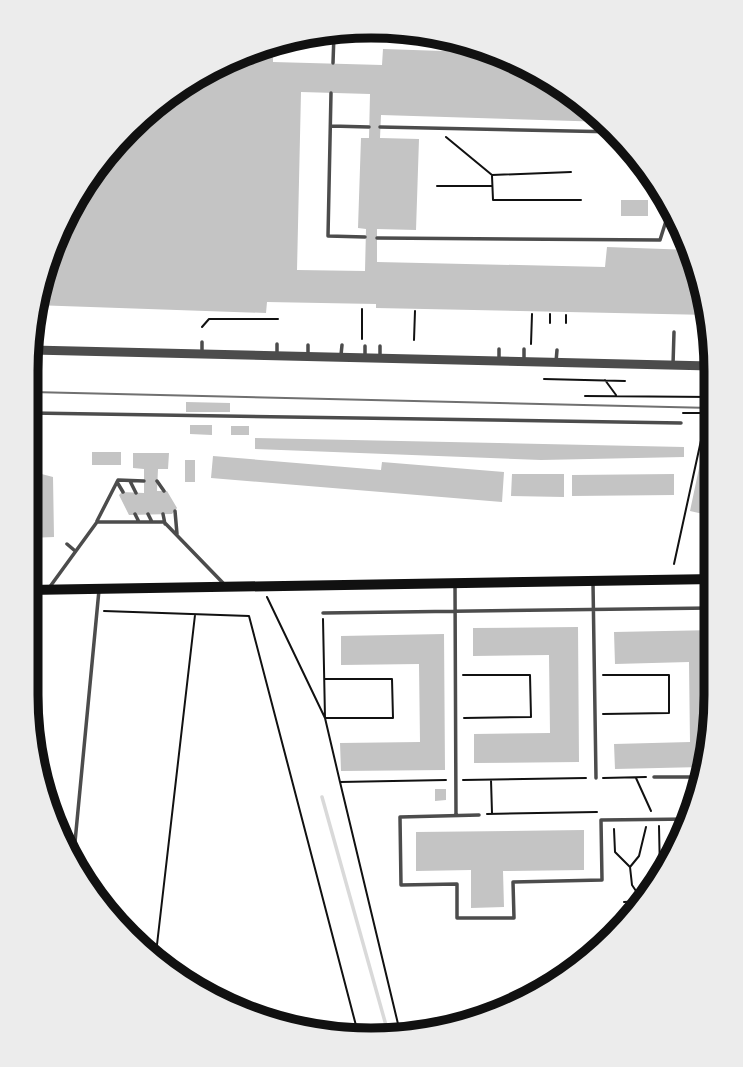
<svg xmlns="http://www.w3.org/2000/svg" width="743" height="1067" viewBox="0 0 743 1067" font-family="'DejaVu Sans',sans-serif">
	<rect width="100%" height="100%" fill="#fff"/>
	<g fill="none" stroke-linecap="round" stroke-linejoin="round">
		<!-- stream -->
		<path stroke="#d9d9d9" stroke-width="3.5" d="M322,797L389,1036"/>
	</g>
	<!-- building -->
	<path fill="#c4c4c4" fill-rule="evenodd" d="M383,49L504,53L608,122L381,115L380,138L419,139L416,230L377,229V262L605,267L607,247L692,250L710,305V315L376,308V304L267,302L266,313L33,305L72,199L128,127L240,52L273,53V62L382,65ZM301,92L370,94L369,138H361L358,228L366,229L365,271L297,270Z
		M621,200H648V216H621Z
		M186,402L230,403V412H186Z
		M190,425H212V435L190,434Z
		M231,426H249V435H231Z
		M255,438L684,447V457L541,460L255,449Z
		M92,452H121V465H92Z
		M133,453H169L168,469H158L157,491H167L177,508L172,514L129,515L119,495L122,492L144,493V469L133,468Z
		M702,454L713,456L707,487L713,488L712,516L690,511Z
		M213,456L381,470L382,462L504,472L502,502L211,478Z
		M185,460H195V482H185Z
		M30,471L53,477L54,537L29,538Z
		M512,474H564V497L511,496Z
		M674,474V495L572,496V475Z
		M578,627L579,762L474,763V734L550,733L549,655L473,656V628Z
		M716,630L717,695L702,767L615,769L614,744L690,742L689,662L615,664L614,632Z
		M444,634L445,770L341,771L340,743L420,742L419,664L341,665V636Z
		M435,789H446V800L435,801Z
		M584,830V870L503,871L504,907L471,908V870L416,871V832Z"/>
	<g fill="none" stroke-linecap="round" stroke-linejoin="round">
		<!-- path -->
		<path stroke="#111" stroke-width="2" d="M446,137L492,175L571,172
			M492,176L493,200H581
			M437,186H492
			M566,315V323
			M550,323V314
			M202,327L209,319H278
			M362,339V309
			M414,340L415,311
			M531,344L532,314
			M544,379L625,381
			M605,380L616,395
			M585,396L712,397
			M683,413H712
			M674,564L707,413
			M267,597L325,718H393L392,679H325
			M104,611L249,616L359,1037
			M323,619L325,718L340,782L446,780
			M463,675H530L531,717L464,718
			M603,675H669V713L603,714
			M603,778L646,777
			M636,778L651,811
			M463,780L586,778
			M491,780L492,813
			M340,782L399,1028L460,1027
			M487,814L597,812
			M659,826L660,874
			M614,829L615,852L630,867L639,856L646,827
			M630,867L632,885L642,900
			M624,902L640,901
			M155,962L195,615
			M399,1029L401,1035"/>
		<!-- service -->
		<path stroke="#4c4c4c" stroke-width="3.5" d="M333,63L334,34
			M331,93L328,236L365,237
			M331,126L369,127
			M380,127L619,132
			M377,238L660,240L671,205
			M202,352V342
			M308,354V345
			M341,355L342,345
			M277,356V344
			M380,356V346
			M365,358V346
			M499,361V349
			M524,361V349
			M556,362L557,350
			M673,365L674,332
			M31,413L681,423
			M130,481L136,493
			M157,481L164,491
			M117,482L123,492
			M175,511L177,534
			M135,514L139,522
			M148,514L152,522
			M163,514L165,524
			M97,521L118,480L144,481
			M67,544L74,550
			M593,583L596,778
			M455,584L456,816
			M49,588L97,522H164L223,583
			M323,613L712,608
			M654,777H701
			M479,815L400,817L401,885L457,884V918H514L513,882L602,880L601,820L692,819
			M73,863L99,590"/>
		<!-- tertiary -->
		<path stroke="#4c4c4c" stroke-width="9" d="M32,350L711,366"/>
		<!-- secondary -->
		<path stroke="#111" stroke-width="10" d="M28,590L715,579"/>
		<!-- tram -->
		<path stroke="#707070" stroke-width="2" d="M31,392L712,408"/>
	</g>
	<!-- crop -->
	<path d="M0 0H743V1067H0ZM371 38H371A333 333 0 0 1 704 371V695A333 333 0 0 1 371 1028H371A333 333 0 0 1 38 695V371A333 333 0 0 1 371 38Z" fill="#ececec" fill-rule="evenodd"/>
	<path fill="none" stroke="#111" stroke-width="9" d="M371 38H371A333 333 0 0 1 704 371V695A333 333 0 0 1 371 1028H371A333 333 0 0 1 38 695V371A333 333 0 0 1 371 38Z"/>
</svg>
